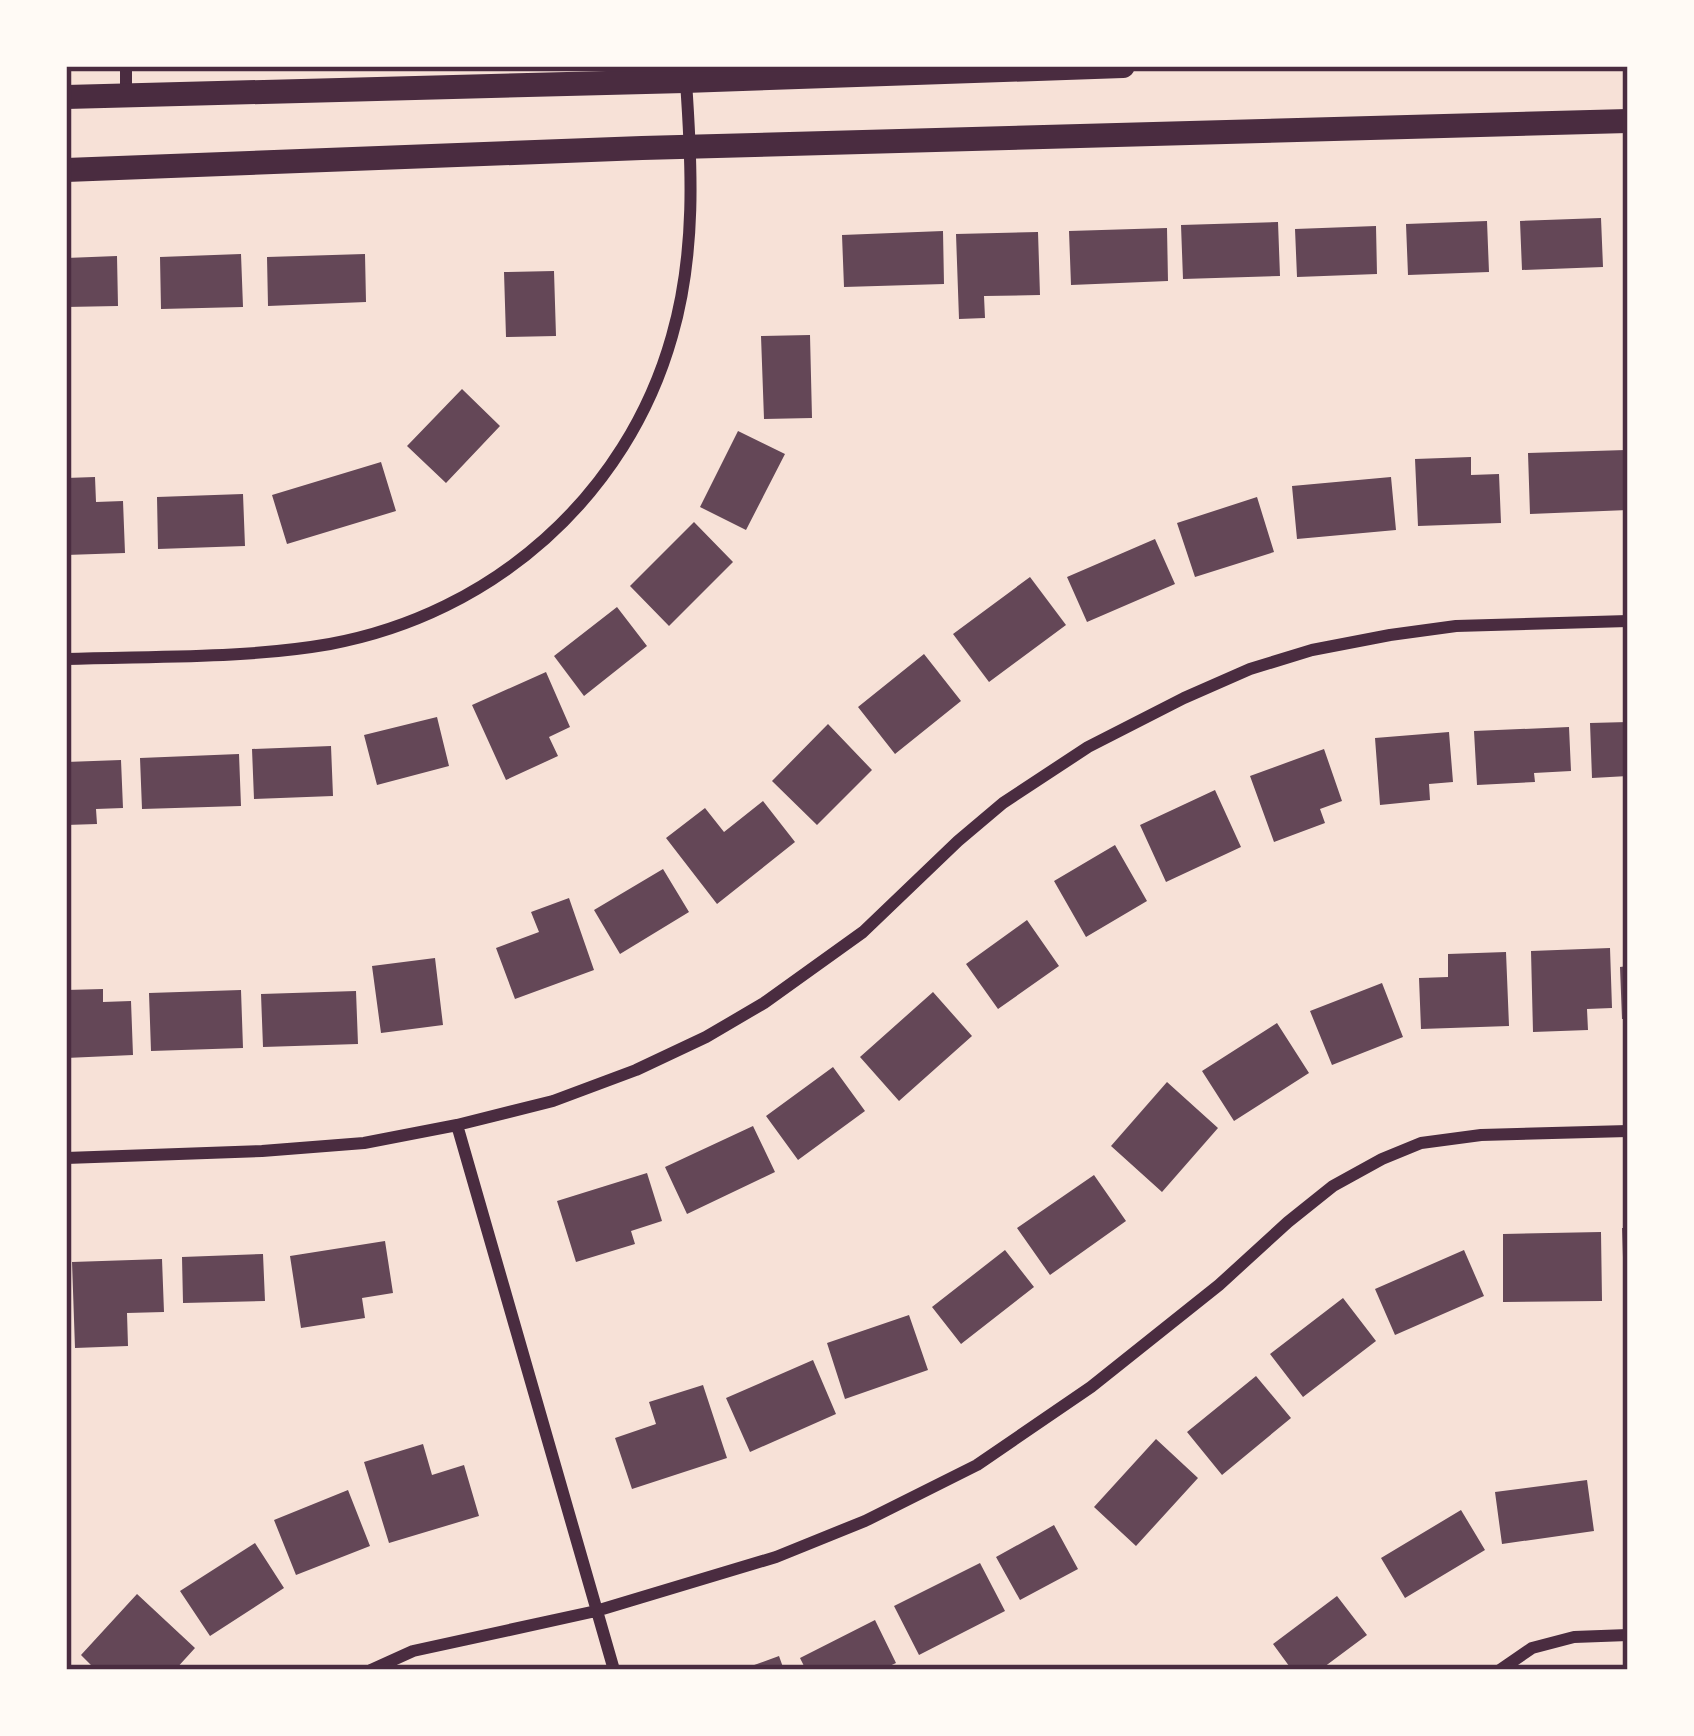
<svg xmlns="http://www.w3.org/2000/svg" width="1694" height="1736" viewBox="0 0 1694 1736" font-family="Cabin,sans-serif">
	<rect width="100%" height="100%" fill="#f7e1d7"/>
	<!-- building -->
	<path fill="#644757" d="M1601,218L1603,267L1522,270L1520,221Z
		M1487,221L1489,272L1408,275L1406,224Z
		M1278,222L1280,276L1183,279L1181,225Z
		M1376,226L1377,274L1297,277L1295,229Z
		M1167,228L1168,281L1071,285L1069,231Z
		M943,231L944,284L844,287L842,235Z
		M1038,232L1040,295L984,296L985,318L959,319L956,234Z
		M241,254L243,307L161,309L160,257Z
		M365,254L366,302L268,306L267,257Z
		M117,256L118,306L66,307V258Z
		M554,271L556,336L506,337L504,272Z
		M810,335L812,418L764,419L761,336Z
		M462,389L500,426L446,483L407,446Z
		M738,431L785,454L746,530L700,507Z
		M1626,450L1628,510L1530,514L1528,453Z
		M1471,457V475L1499,474L1501,523L1418,526L1415,459Z
		M381,462L396,511L287,544L272,495Z
		M95,477L96,502L123,501L125,553L66,555V478Z
		M1391,477L1396,530L1297,539L1292,486Z
		M243,494L245,546L158,549L157,497Z
		M1257,497L1274,552L1195,577L1177,523Z
		M694,522L733,562L669,626L630,586Z
		M1155,539L1175,584L1087,622L1067,577Z
		M1030,577L1066,625L989,682L953,634Z
		M617,607L647,646L584,696L554,656Z
		M924,654L961,701L895,754L858,707Z
		M546,672L570,727L549,737L558,756L506,780L472,705Z
		M437,717L449,766L377,785L364,735Z
		M1628,722V776L1592,778L1590,723Z
		M828,724L872,770L817,825L772,781Z
		M1569,727L1571,771L1534,773L1535,782L1477,785L1474,731Z
		M1449,732L1453,782L1429,784L1430,800L1380,805L1375,738Z
		M331,746L333,796L254,799L252,749Z
		M1324,749L1342,801L1320,809L1325,823L1274,842L1250,776Z
		M239,754L241,806L142,809L140,758Z
		M121,760L123,808L96,809L97,824L66,825V762Z
		M1215,790L1241,847L1166,882L1140,825Z
		M763,801L795,842L717,904L666,838L705,808L724,832Z
		M1115,845L1147,901L1086,937L1054,881Z
		M663,869L689,912L620,954L594,910Z
		M569,898L594,970L515,999L496,948L539,932L531,912Z
		M1027,920L1059,966L998,1009L966,964Z
		M1610,948L1612,1008L1587,1009L1588,1030L1533,1032L1531,951Z
		M1506,952L1509,1026L1421,1029L1419,978L1448,977V954Z
		M435,958L443,1025L381,1033L372,966Z
		M1628,966V1019H1622L1620,967Z
		M1382,983L1403,1037L1332,1065L1310,1011Z
		M103,989V1002L131,1001L133,1055L66,1058V990Z
		M241,990L243,1048L151,1051L149,993Z
		M356,991L358,1044L263,1047L261,994Z
		M933,992L972,1036L899,1101L860,1057Z
		M1277,1023L1309,1073L1234,1121L1202,1071Z
		M833,1067L865,1111L798,1160L766,1116Z
		M1167,1082L1218,1128L1162,1192L1111,1146Z
		M753,1126L775,1172L687,1214L665,1167Z
		M647,1173L662,1221L631,1231L635,1244L576,1262L557,1201Z
		M1094,1175L1126,1221L1050,1275L1017,1228Z
		M1622,1228H1628V1286H1624Z
		M1601,1232L1602,1301L1503,1302V1234Z
		M385,1241L393,1293L362,1298L365,1318L301,1328L290,1256Z
		M1005,1250L1034,1287L961,1344L932,1307Z
		M1464,1250L1484,1296L1395,1335L1375,1289Z
		M263,1254L265,1301L183,1303L182,1257Z
		M162,1259L164,1312L127,1313L128,1346L75,1348L72,1262Z
		M1343,1298L1376,1341L1303,1397L1270,1354Z
		M909,1315L928,1370L845,1399L827,1343Z
		M813,1360L836,1414L750,1452L726,1398Z
		M1256,1376L1291,1418L1222,1475L1187,1432Z
		M703,1385L727,1458L632,1489L615,1438L656,1424L649,1402Z
		M1156,1439L1198,1478L1136,1546L1094,1507Z
		M423,1444L432,1475L464,1465L479,1516L389,1543L364,1462Z
		M1587,1480L1594,1531L1502,1544L1495,1492Z
		M348,1490L370,1546L296,1575L274,1520Z
		M1461,1510L1485,1550L1405,1598L1381,1558Z
		M1054,1525L1078,1569L1020,1600L996,1557Z
		M255,1543L284,1588L210,1636L180,1591Z
		M980,1563L1005,1611L919,1655L894,1606Z
		M137,1594L195,1648L175,1670H96L81,1655Z
		M1337,1596L1367,1635L1320,1670H1292L1273,1644Z
		M875,1620L896,1663L881,1670H806L800,1658Z
		M779,1656L784,1670H743V1669Z"/>
	<g fill="none" stroke-linecap="round" stroke-linejoin="round">
		<!-- minor -->
		<path stroke="#4a2c40" stroke-width="12" d="M126,95V66
			M66,659C154,656 244,659 330,644C493,614 627,496 672,336C696,253 692,167 686,82
			M457,1125L614,1670
			M66,1158L262,1151L364,1143L457,1125L553,1101L636,1070L706,1037L764,1003L863,932L958,841L1003,803L1088,747L1184,698L1250,669L1312,650L1390,635L1456,626L1628,621
			M371,1670L413,1651L596,1611L776,1557L865,1521L977,1465L1091,1387L1219,1285L1288,1222L1333,1186L1382,1159L1421,1143L1481,1135L1628,1131
			M1500,1670L1532,1648L1574,1637L1628,1635"/>
		<!-- secondary -->
		<path stroke="#4a2c40" stroke-width="24" d="M66,97L685,81L1123,66
			M66,170L642,148L1628,121"/>
	</g>
	<!-- border -->
	<rect width="1694" height="1736" fill="none" stroke="#fffaf5" stroke-width="138"/>
	<rect x="69" y="69" width="1556" height="1598" fill="none" stroke="#4a2c40" stroke-width="4.5"/>
</svg>
